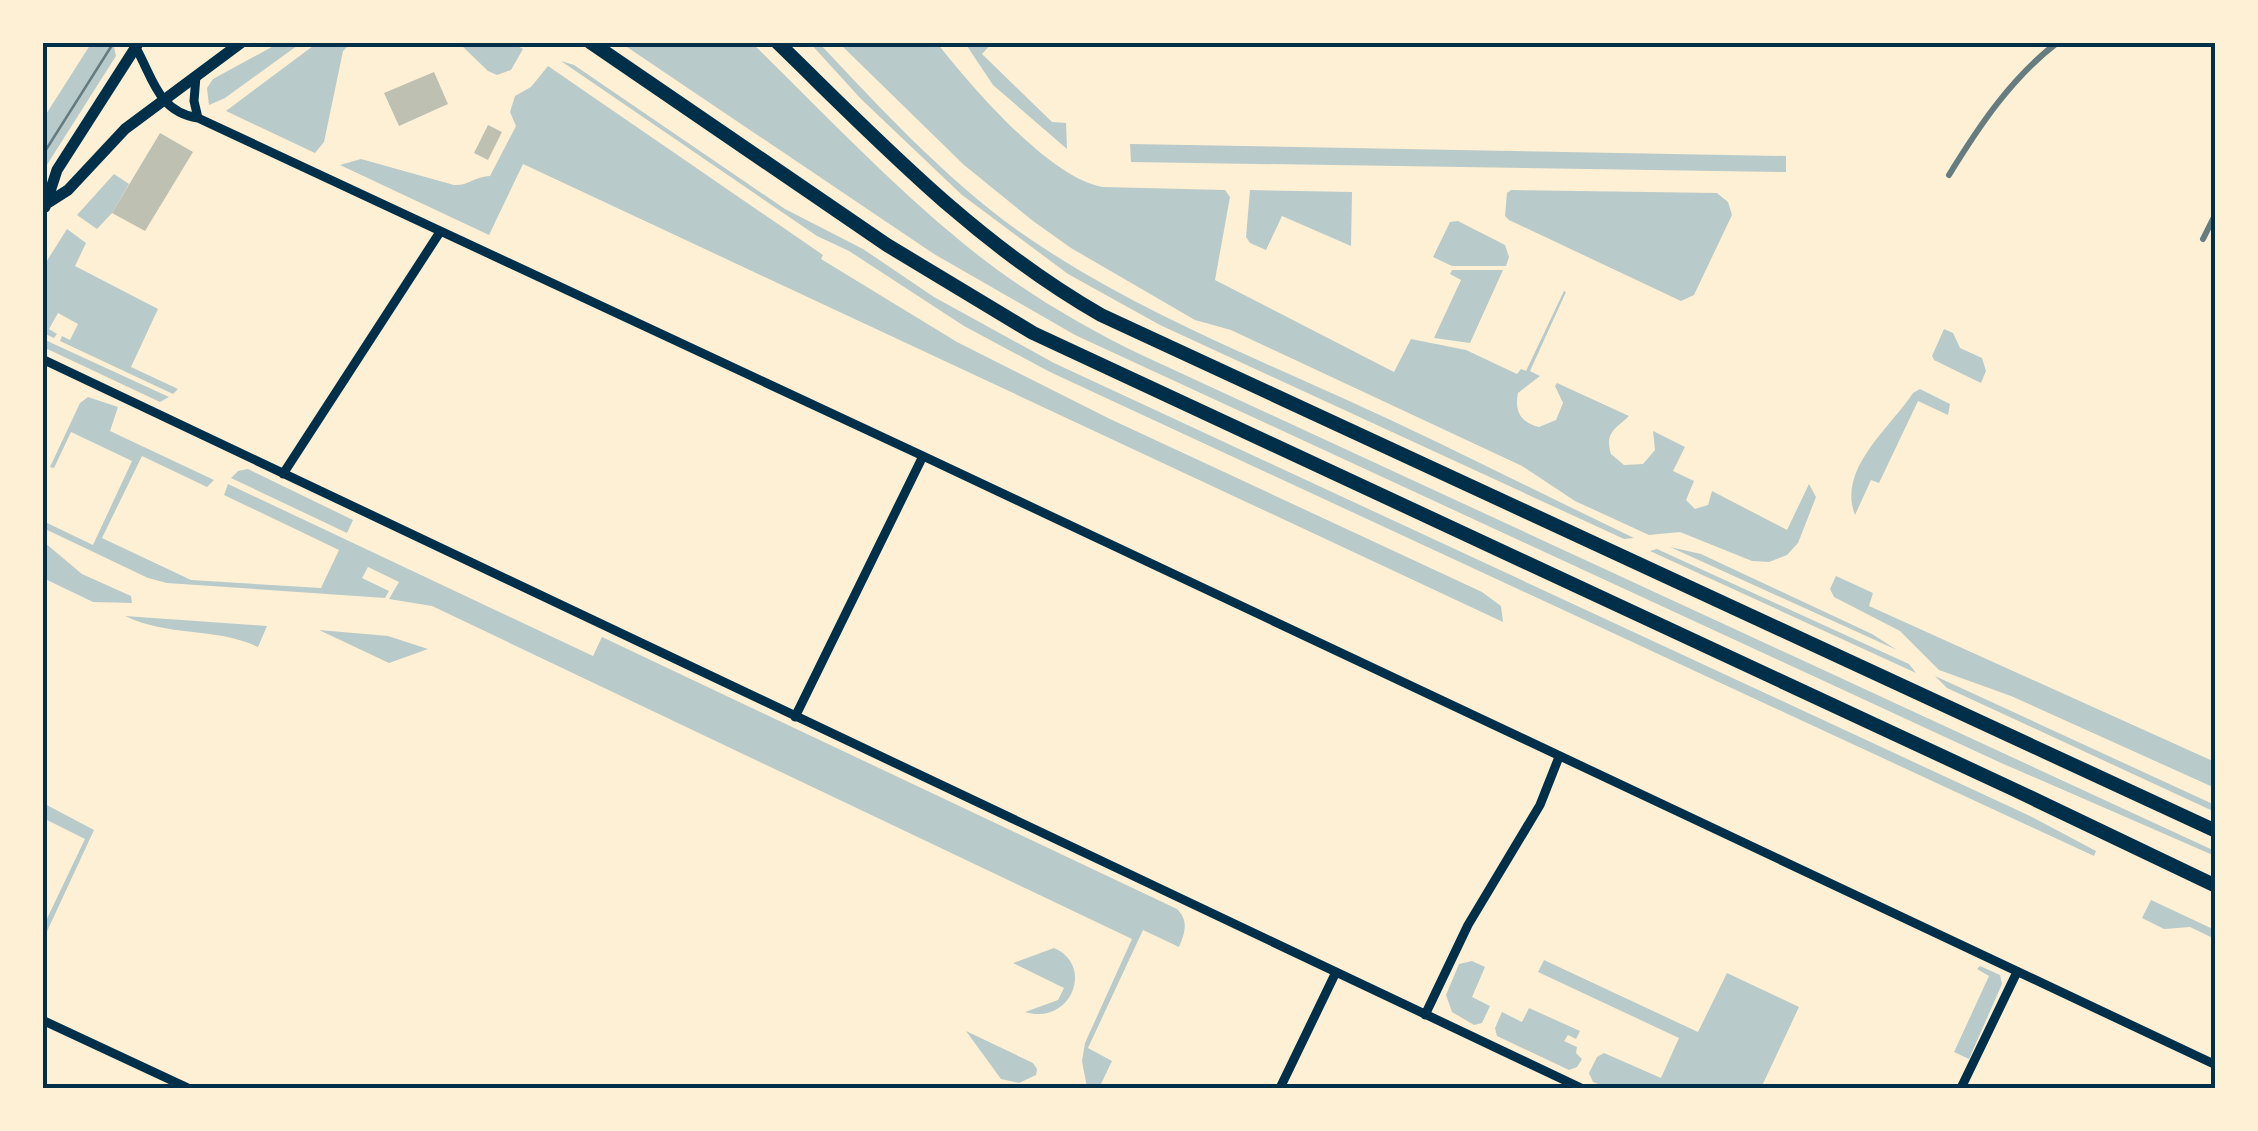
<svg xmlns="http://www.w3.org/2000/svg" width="2258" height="1131" viewBox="0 0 2258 1131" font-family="Montserrat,sans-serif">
	<rect width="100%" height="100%" fill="#fdf0d5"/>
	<!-- green -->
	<path fill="#b9caca" d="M92,42L107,43L114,47L116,56L43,171V119Z
		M279,43H301L225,98L209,105L207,88L213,79Z
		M317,43H351L343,51L324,142L315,153L226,111Z
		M459,43H513L523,49L511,70L497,75L488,71Z
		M621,43H752C821,110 888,182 964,244C1019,289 1081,326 1146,357L2215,851V856L1999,762L1075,335L934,254Z
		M810,43H819C880,108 945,178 1017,230C1119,302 1234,349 1347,400C1444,444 1538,492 1634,538L1624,539L1160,325L1068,274L962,195L861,99Z
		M839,43H937C970,85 1050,179 1103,187L1225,190L1230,197L1215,280L1394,372L1411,339L1466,350L1517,374L1521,369L1526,371L1564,291L1566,292L1530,371L1540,376L1518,393C1514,411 1521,423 1539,427L1556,420L1563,403L1555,386L1557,383L1629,416C1617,428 1604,432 1611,454L1624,465L1643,464L1655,450L1653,431L1685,447L1673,471L1694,481L1686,500L1695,509L1708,505L1712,491L1787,530L1809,484L1816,497L1798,543L1787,555L1769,562L1752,561L1680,532L1649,535L1575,501L1522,466L1231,330L1195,320L1071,248L1033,221L964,165Z
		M965,43H992L982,54L1052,122L1066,123L1067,149L993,85Z
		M561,61L574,65L785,209L863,249L934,297L1054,363L2030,816L2096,851L2094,856L1050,372L964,326L849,251L817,236Z
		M548,66L823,255L821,259L957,342L1110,419L1482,592L1501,606L1503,622L523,164L489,235L340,165L361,159L454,185C468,186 476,176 490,176L516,126L510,112L515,96L531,87Z
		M1130,144L1786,156V172L1131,162Z
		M114,174L129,184L112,213L97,229L77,215Z
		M1250,190L1352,192L1351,246L1282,216L1266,250L1250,243L1246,237Z
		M1511,190L1717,193L1728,202L1732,215L1694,295L1681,301L1509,220L1505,216L1507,193Z
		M1458,221L1505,245L1509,257L1506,266H1452L1433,257L1450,222Z
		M67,229L86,243L75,266L158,309L131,367L178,389L173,394L60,341L62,336L70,340L78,324L58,313L49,329L57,334L54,338L43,333V267Z
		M1452,270H1503L1470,343L1434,338L1461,280L1450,274Z
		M1944,329L1953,333L1960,348L1982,358L1986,371L1981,383L1934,360L1932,356Z
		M43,339L169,397L160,402L43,347Z
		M1920,389L1950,404L1948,415L1918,401L1879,483L1871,480L1855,515C1837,469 1890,428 1913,393Z
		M88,397L118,407L110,431L214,480L207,487L142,456L102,538L191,580L321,588L339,550L224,495L228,484L593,656L602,637L1177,909C1189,921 1185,932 1179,947L1143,930L1088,1048L1112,1061L1099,1088H1087L1082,1061L1085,1043L1132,939L432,606L389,599L399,582L368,567L362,578L389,591L385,598L167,583L148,578L43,528V521L93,545L132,461L71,432L54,468L50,467L80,403Z
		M248,469L353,520L347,533L231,478L238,471Z
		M45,543L82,574L131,596L132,603L93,602L43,578Z
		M1670,547L1701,554L1872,634L1897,650Z
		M1657,549L1909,664L1916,673L1650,551Z
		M1836,576L1873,593L1869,606L2215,762V788L2011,696L1939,670L1900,631L1834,597L1830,589Z
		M125,616L267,626L258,647C216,627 168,637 125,616Z
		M319,630L388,636L428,649L389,663Z
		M1935,676L2215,805V812L1947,688Z
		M43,803L94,830L43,940V927L85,839L43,818Z
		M2151,900L2215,930V939L2190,927L2164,929L2142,918Z
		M1054,948C1095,965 1071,1026 1025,1012L1058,1000L1064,988L1013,963Z
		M1544,960L1698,1032L1727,973L1799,1007L1761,1088H1608L1593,1082L1589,1073L1597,1057L1604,1053L1661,1078L1679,1038L1538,972Z
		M1472,961L1485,967L1472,997L1490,1006L1482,1023L1474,1025L1452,1012L1446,995L1459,964Z
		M1980,966L2000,975L2002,984L1969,1059L1954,1052L1989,976L1977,969Z
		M1529,1008L1580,1031L1576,1039L1568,1035L1564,1041L1577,1047L1576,1053L1582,1059L1577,1067L1569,1070L1497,1036L1495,1028L1502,1012L1522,1022Z
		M966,1031L1033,1063L1037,1069L1036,1075L1019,1083L1001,1079Z"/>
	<!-- building -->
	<path fill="#bec0b2" d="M434,72L448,104L399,126L384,93Z
		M488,125L502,132L488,160L474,153Z
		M160,133L193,152L145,231L112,213Z"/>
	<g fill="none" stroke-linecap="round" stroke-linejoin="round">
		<!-- minor -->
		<path stroke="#003049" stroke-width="9" d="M136,48C153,78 158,112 198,118L923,456L2216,1065
			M196,76L194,101L198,118
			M42,359L1581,1088
			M283,474L440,232
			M795,717L923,456
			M1425,1015L1468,925L1540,805L1559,757
			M42,1020L188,1088
			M1280,1088L1336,972
			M1961,1088L2017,972"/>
		<!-- tertiary -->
		<path stroke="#003049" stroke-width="11" d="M46,204L68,190L125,129L242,42
			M45,207L57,170L139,42"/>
		<!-- primary -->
		<path stroke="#003049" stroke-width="14" d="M590,42L887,245L1033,333L2015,790L2216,886
			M777,42C880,142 975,243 1101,315L2216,831"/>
		<!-- tram -->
		<path stroke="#657d81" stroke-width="2.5" d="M42,156L114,42"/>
		<!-- rail -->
		<path stroke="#657d81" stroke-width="6" d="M1949,175C1979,126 2012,77 2058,42
			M2203,239L2216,213"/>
	</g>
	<!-- border -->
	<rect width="2258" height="1131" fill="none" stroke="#fdf0d5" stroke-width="90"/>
	<rect x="45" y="45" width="2168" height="1041" fill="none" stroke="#003049" stroke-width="4"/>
</svg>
